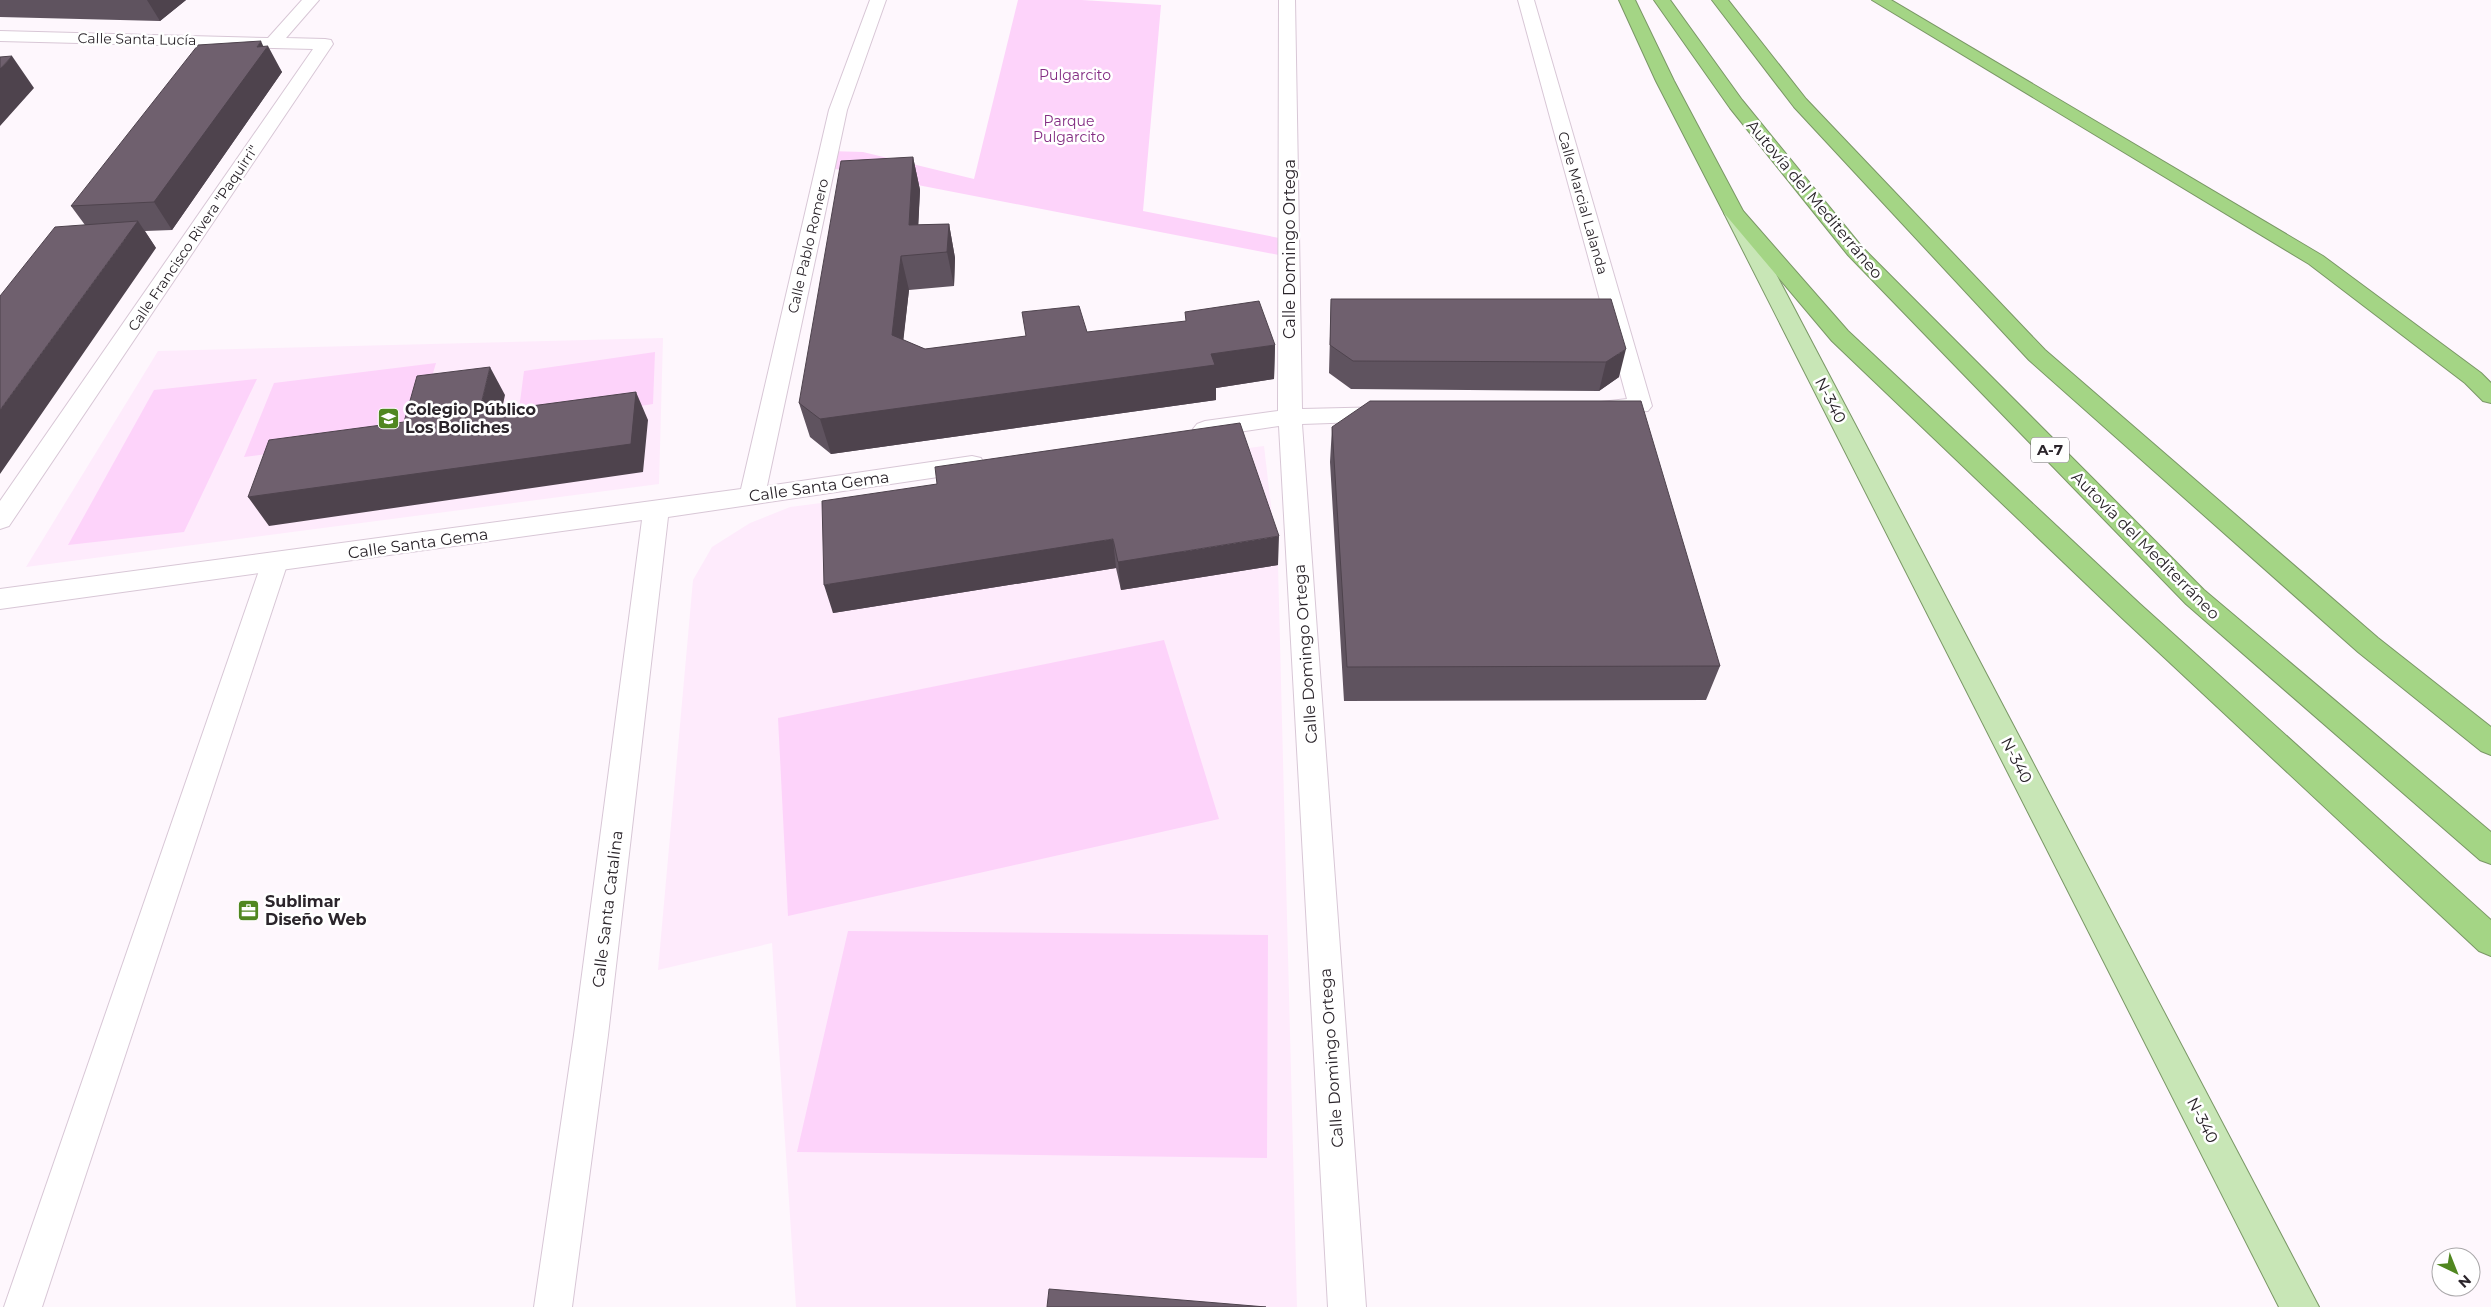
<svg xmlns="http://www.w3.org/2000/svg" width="2491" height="1307" viewBox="0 0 2491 1307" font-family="Montserrat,sans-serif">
	<rect width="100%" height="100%" fill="#fef7fd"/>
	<!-- built -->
	<path fill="#feebfc" d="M663,338L659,484L26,567L158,351Z
		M1264,446L1278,565L1297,1307H796L772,943L658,970L693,580L712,547L750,523L790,507Z"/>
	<!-- green -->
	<path fill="#fdd3fa" d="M1018,0H1082L1161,5L1143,211L1289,240V257L825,167L829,151L863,152L974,179Z
		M655,352L653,404L517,425L524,371Z
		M436,363L415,434L244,457L274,383Z
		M257,379L184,532L68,545L154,390Z
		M1164,640L1219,819L788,916L778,718Z
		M848,931L1268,935L1267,1158L797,1152Z"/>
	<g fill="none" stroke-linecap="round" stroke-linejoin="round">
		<defs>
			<path id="service" d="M275,553L284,555L288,562L42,1307H4L262,562L266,555Z"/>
			<path id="minor" d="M302,0H319L286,38L325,39L331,40L333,44L9,526L0,529V501L313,49L0,41V31L268,38Z
				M870,0H886L847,110L767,486L972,456L981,458L984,464L981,470L972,472L668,517L608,1035L572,1307H534L574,1035L642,520L0,609V589L741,489L829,110Z
				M1279,0H1295L1302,409L1388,407L1396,409L1400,414L1396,419L1388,421L1302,424L1366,1307H1328L1279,426L1205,437L1197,434L1193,429L1197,424L1205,421L1278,411Z
				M1518,0H1534L1652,406L1648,411L1609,414L1601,412L1597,407L1601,402L1627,399Z"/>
			<path id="primary" d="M1734,207L1741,209L1744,213L2319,1307H2279L1724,213L1727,209Z"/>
			<path id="motorway" d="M1619,0H1635L1674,81L1743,211L1848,331L2140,604L2491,920V956L2479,951L2122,618L1832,341L1724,213L1656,81Z
				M1654,0H1670L1742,100L1862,247L2204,590L2491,832V864L2480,860L2186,604L1848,255L1730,108Z
				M1712,0H1728L1806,99L2045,350L2378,638L2491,727V755L2481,751L2358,652L2029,360L1794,107Z
				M1872,0H1891L2323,256L2481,373L2491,383V403L2483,401L2465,383L2309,264Z"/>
		</defs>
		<!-- service casing -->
		<use href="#service" stroke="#d8c7d6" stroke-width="2"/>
		<!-- minor casing -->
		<use href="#minor" stroke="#d8c7d6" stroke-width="2"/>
		<!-- primary casing -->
		<use href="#primary" stroke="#7a9766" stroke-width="2"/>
		<!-- motorway casing -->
		<use href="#motorway" stroke="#7a9766" stroke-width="2"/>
		<!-- service -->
		<use href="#service" fill="#fff" fill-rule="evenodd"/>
		<!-- minor -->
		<use href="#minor" fill="#fff" fill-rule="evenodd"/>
		<!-- primary -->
		<use href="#primary" fill="#c8e6b6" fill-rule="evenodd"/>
		<!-- motorway -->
		<use href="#motorway" fill="#a4d585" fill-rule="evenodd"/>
	</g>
	<!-- wall -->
	<path fill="#5f535f" d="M0,0H186L160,21L0,17Z
		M264,46L282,72L172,230L145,231L156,248L85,225L71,206Z
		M913,157L920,190L918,225L949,224L955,258L954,286L909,290L903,340L925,349L1087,332L1275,345L1274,379L1216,388V400L831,454L810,437L799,403Z
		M1331,299H1611L1619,377L1599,391L1351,389L1329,373Z
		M1332,427L1720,666L1706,700L1344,701L1330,462Z
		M822,501L1278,565L1121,590L1116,568L833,613Z"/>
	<!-- shaded-wall -->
	<path fill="#4e434d" d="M147,0H186L160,21Z
		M261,41L265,50L268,46L282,72L172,230L154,202Z
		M12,56L34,88L0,126V69Z
		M913,157L920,190L917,254L909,225Z
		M138,221L156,248L0,474V410Z
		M949,224L955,258L954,286L947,252Z
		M901,256L909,290L900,370L892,335Z
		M1275,345L1274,379L1216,388V400L831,454L820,419L1211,354Z
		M1626,349L1619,377L1599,391L1606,362Z
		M490,367L505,395L495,442L479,413Z
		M636,392L648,420L643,472L269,526L248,497Z
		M1279,536L1278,565L1121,590L1118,562Z
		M1113,539L1116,568L833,613L824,585Z"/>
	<!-- building -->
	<path fill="#6f606e" stroke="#4e434d" d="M261,41L257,47L268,46L154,202L71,206L198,45Z
		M12,56L0,69V57Z
		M913,157L909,225L949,224L947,252L901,256L892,335L925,349L1026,336L1022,312L1079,306L1087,332L1186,321L1185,312L1259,301L1275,345L1211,354L1215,365L820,419L799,403L841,161Z
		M138,221L0,410V296L55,227Z
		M1331,299H1611L1626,349L1606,362L1353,361L1330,345Z
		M490,367L479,413L636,392L631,444L248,497L269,440L404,422L417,376Z
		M1370,401H1641L1720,666L1347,667L1332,427Z
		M1240,423L1279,536L1118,562L1113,539L824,585L822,501L937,484L935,467Z
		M1049,1289L1266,1307H1047Z"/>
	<!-- icons -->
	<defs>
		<symbol id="school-square" viewBox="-11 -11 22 22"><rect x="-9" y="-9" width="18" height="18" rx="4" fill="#508720" stroke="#fff"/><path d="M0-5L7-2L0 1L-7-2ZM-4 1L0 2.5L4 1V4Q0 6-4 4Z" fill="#fff"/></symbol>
		<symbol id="office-square" viewBox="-11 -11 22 22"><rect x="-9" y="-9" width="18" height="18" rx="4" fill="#508720" stroke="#fff"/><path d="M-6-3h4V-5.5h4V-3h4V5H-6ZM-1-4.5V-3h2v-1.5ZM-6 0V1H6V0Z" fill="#fff"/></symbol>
	</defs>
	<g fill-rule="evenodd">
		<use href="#school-square" x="376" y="406" width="25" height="25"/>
		<use href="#office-square" x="236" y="898" width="25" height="25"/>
	</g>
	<g text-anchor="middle" stroke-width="5" stroke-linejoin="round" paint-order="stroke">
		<!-- far-street labels -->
		<g font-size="14" fill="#2b252b" stroke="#fff">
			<text transform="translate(137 39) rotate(1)" y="5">Calle Santa Lucía</text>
			<text transform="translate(1583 203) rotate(74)" y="5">Calle Marcial Lalanda</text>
			<text transform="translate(193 238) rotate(-56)" y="5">Calle Francisco Rivera "Paquirri"</text>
			<text transform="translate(808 246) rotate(-77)" y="5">Calle Pablo Romero</text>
		</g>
		<!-- far-park labels -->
		<g font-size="14" fill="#832c82" stroke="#fff">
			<text x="1075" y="80">Pulgarcito</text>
			<text x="1069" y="126">Parque<tspan x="1069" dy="16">Pulgarcito</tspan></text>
		</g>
		<!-- shield labels -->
		<rect fill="#fff" stroke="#6b666b" stroke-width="1" x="2031" y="437.5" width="38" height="25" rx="4"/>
		<g font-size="15" font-weight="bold" fill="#2b252b">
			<text x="2050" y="455">A-7</text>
		</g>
		<!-- street labels -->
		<g font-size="16" fill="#2b252b" stroke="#fff">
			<text transform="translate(1815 199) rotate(50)" y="6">Autovía del Mediterráneo</text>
			<text transform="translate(1289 249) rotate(-90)" y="6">Calle Domingo Ortega</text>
			<text transform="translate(1831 400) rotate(63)" y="6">N-340</text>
			<text transform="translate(819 486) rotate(-8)" y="6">Calle Santa Gema</text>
			<text transform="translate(418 543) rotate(-8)" y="6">Calle Santa Gema</text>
			<text transform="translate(2146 545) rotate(45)" y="6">Autovía del Mediterráneo</text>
			<text transform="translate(1305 654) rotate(-94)" y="6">Calle Domingo Ortega</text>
			<text transform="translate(2017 760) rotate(63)" y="6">N-340</text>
			<text transform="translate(607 909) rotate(-83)" y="6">Calle Santa Catalina</text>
			<text transform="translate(1331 1058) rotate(-94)" y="6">Calle Domingo Ortega</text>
			<text transform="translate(2203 1120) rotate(63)" y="6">N-340</text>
		</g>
		<!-- poi labels -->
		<g font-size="16" font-weight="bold" fill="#2b252b" stroke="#fff" text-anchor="start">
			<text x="405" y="415">Colegio Público<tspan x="405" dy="18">Los Boliches</tspan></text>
			<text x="265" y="907">Sublimar<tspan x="265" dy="18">Diseño Web</tspan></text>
		</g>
	</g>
	<!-- north arrow -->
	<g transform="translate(2456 1272) rotate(137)"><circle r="24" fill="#ffffff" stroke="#aaa8aa"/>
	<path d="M0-4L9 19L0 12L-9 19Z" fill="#508720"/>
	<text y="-8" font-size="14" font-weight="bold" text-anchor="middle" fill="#2b252b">N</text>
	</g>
</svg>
